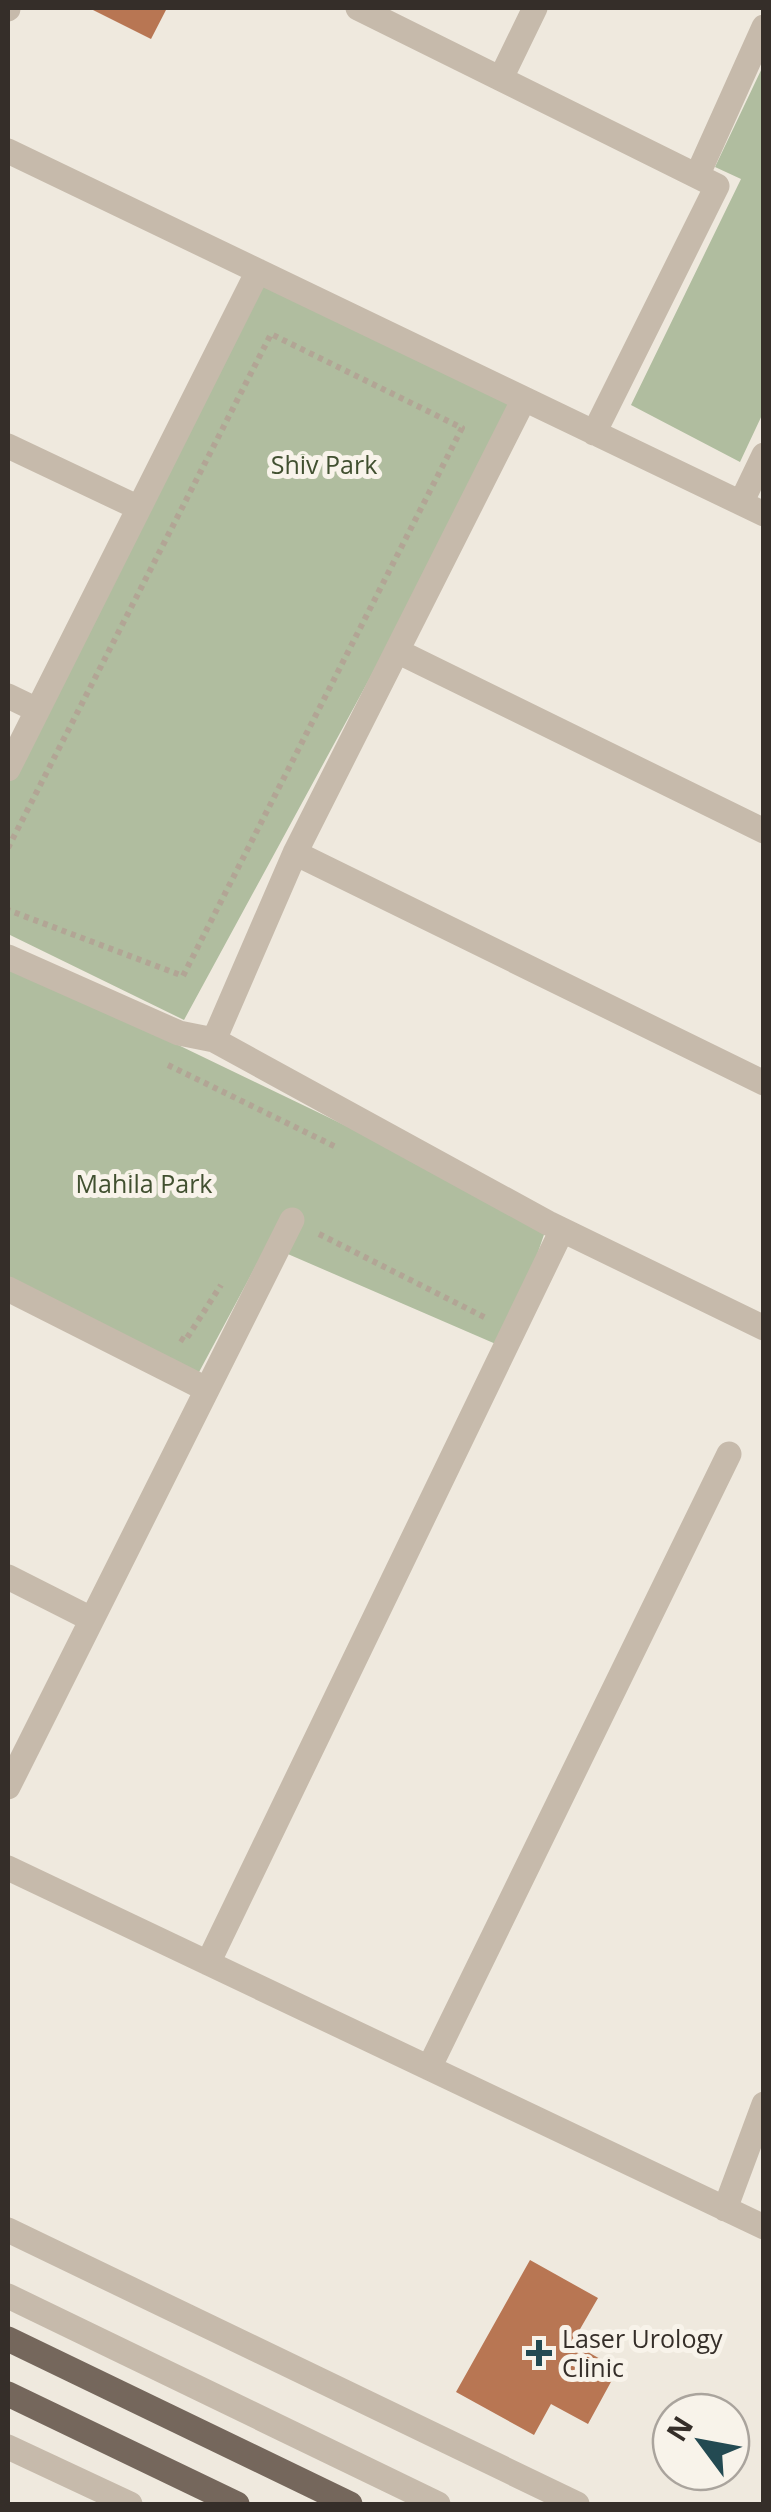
<svg xmlns="http://www.w3.org/2000/svg" width="771" height="2512" viewBox="0 0 771 2512" font-family="'Open Sans',sans-serif">
	<rect width="100%" height="100%" fill="#efe9de"/>
	<!-- green -->
	<path fill="#b0bd9f" d="M763,66V413L740,462L631,405L741,179L715,167Z
		M258,274L521,400L184,1020L8,934V784Z
		M8,963L548,1223L505,1348L267,1245L198,1374L8,1279Z"/>
	<!-- building -->
	<path fill="#b87653" d="M89,8H167L151,39Z
		M530,2260L598,2298L572,2343L618,2369L588,2424L551,2404L534,2435L456,2392Z"/>
	<g fill="none" stroke-linecap="round" stroke-linejoin="round">
		<!-- path -->
		<path stroke="#b2a595" stroke-width="6" stroke-dasharray="5 5" stroke-linecap="butt" d="M8,848L271,334L462,428L183,976L8,910
			M168,1065L336,1147
			M319,1234L486,1318
			M180,1338L185,1341L221,1285"/>
		<!-- minor -->
		<path stroke="#c6baab" stroke-width="25" d="M358,8L717,186L594,433
			M8,9V8
			M501,78L535,8
			M8,151L764,514
			M697,176L764,27
			M8,446L139,508
			M741,503L764,455
			M397,651L764,831
			M8,696L37,710
			M8,769L258,271
			M295,853L764,1083
			M8,957L179,1033L214,1040L548,1223L764,1328
			M214,1040L295,853L524,399
			M8,1289L206,1389
			M8,1577L91,1619
			M8,1787L292,1220
			M8,1868L764,2227
			M208,1963L562,1230
			M429,2068L729,1454
			M725,2209L764,2104
			M8,2230L577,2504
			M8,2296L438,2504
			M8,2447L130,2504"/>
		<!-- major -->
		<path stroke="#75675c" stroke-width="25" d="M8,2339L350,2504
			M8,2394L237,2504"/>
	</g>
	<!-- markers -->
	<path fill="#234a52" stroke="#f8f3ea" stroke-width="4" d="M534 2338h10v10h10v10h-10v10h-10v-10h-10v-10h10z"/>
	<g text-anchor="middle" stroke-width="10" stroke-linejoin="round" paint-order="stroke">
		<!-- park labels -->
		<g font-size="25" fill="#415030" stroke="#f8f3ea">
			<text x="324" y="474">Shiv Park</text>
			<text x="144" y="1193">Mahila Park</text>
		</g>
		<!-- poi labels -->
		<g font-size="25" fill="#352e29" stroke="#f8f3ea" text-anchor="start">
			<text x="562" y="2348">Laser Urology<tspan x="562" dy="29">Clinic</tspan></text>
		</g>
	</g>
	<!-- border -->
	<rect width="771" height="2512" fill="none" stroke="#352e29" stroke-width="20"/>
	<!-- north arrow -->
	<g transform="translate(701 2442) rotate(302)"><circle r="48" fill="#f8f3ea" stroke="#aaa49d" stroke-width="2.5"/>
	<path d="M0-8L18 38L0 25L-18 38Z" fill="#234a52"/>
	<text y="-15" font-size="28" font-weight="bold" text-anchor="middle" fill="#352e29">N</text>
	</g>
</svg>
